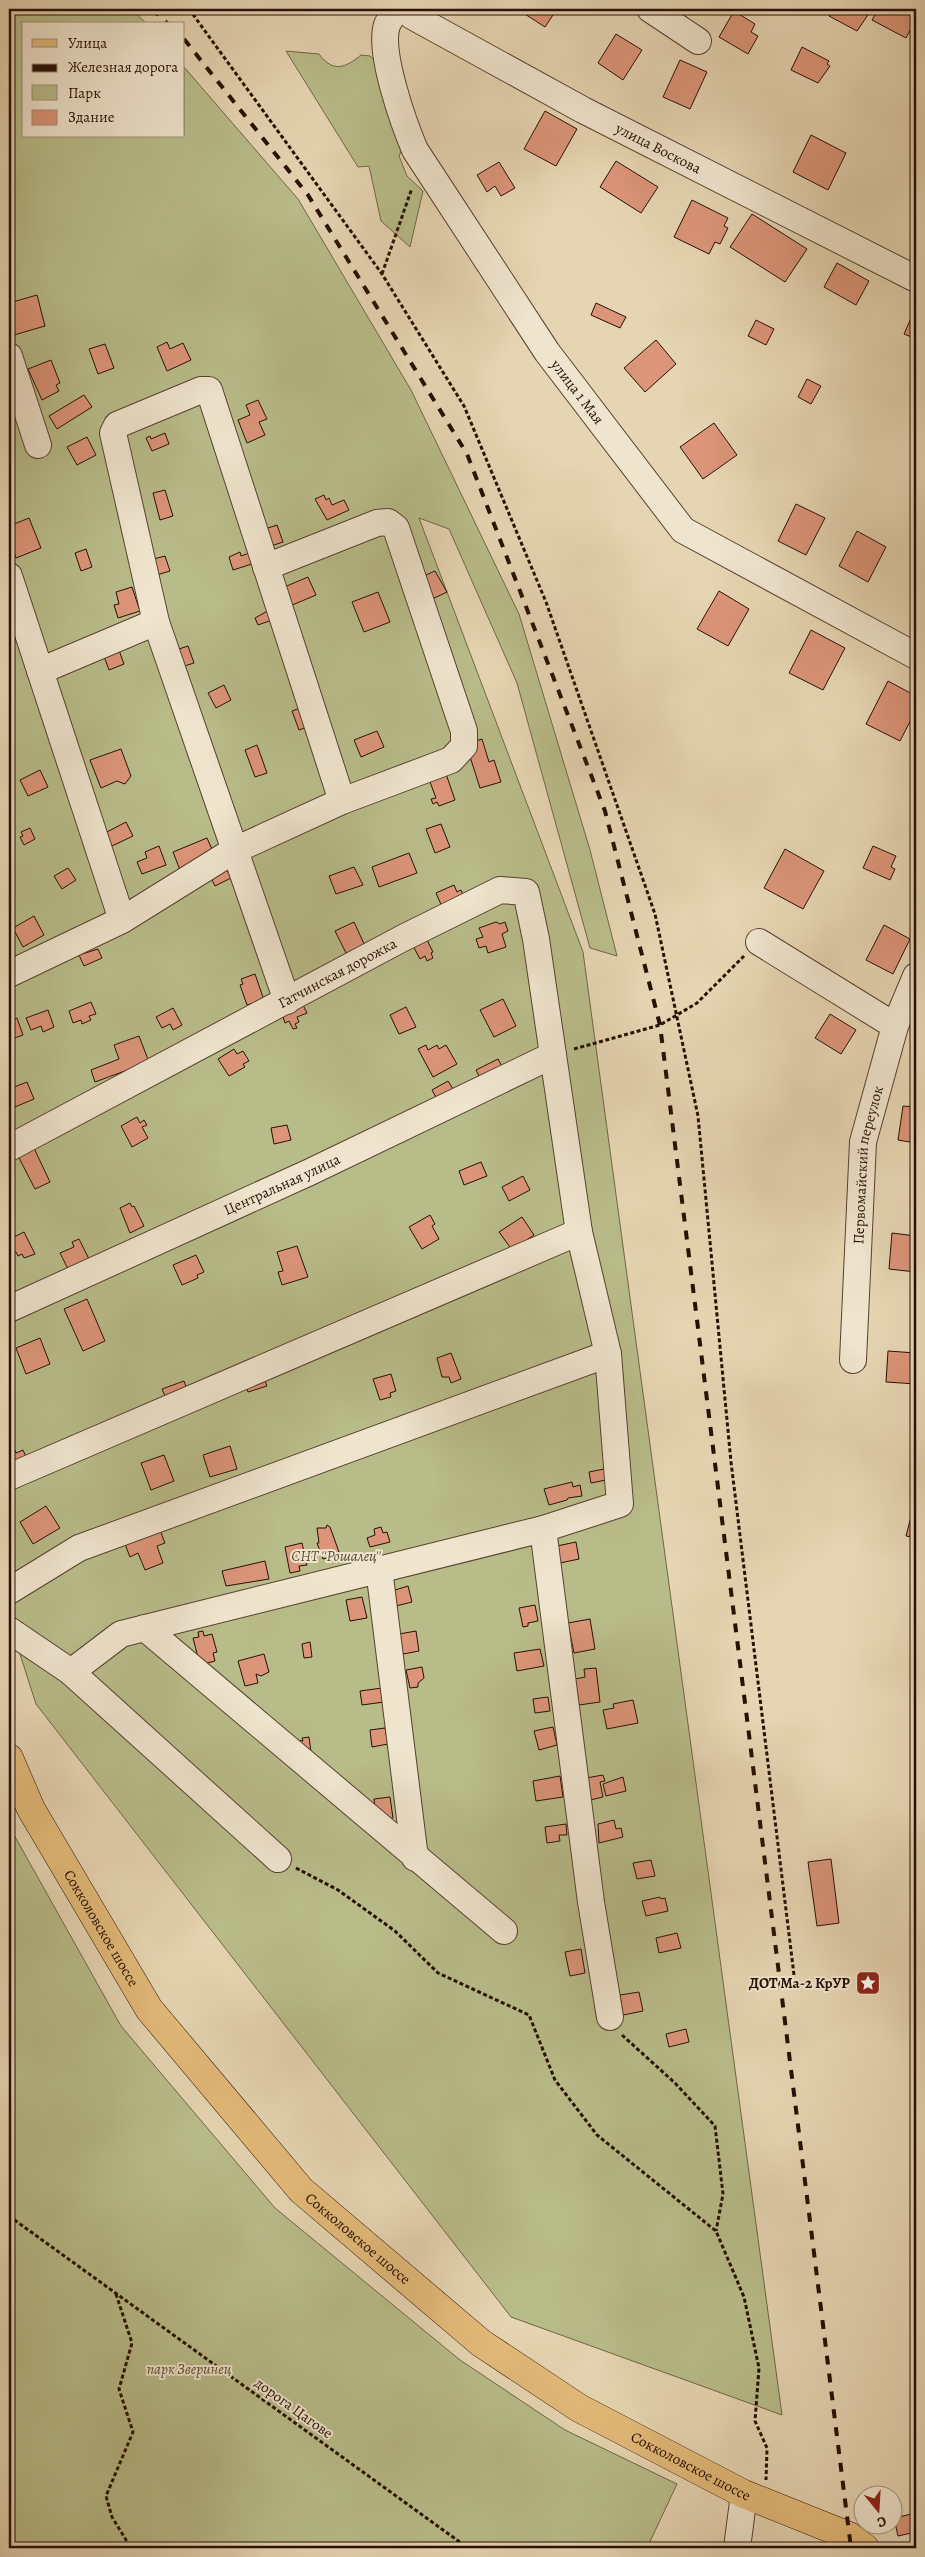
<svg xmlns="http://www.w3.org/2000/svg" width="925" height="2557" viewBox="0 0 925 2557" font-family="Alegreya,serif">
	<rect width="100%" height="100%" fill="#e6d5b2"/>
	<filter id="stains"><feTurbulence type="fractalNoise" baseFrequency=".004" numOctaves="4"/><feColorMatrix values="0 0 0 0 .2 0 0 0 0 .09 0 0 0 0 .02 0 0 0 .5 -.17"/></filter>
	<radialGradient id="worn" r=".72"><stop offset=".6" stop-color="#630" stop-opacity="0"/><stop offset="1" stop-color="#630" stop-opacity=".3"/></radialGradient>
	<!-- green -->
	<path fill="#b8bc89" stroke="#706646" d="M9,9H131L147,24H24V136H184V67L298,199L411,390L519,614L590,850L617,956L590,948L517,683L449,529L419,518L583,952L782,2415L511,2317L36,1704L9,1620Z
		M286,51L319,54C333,73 345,68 361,55L370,56L376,61L404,145L399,156L407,176L423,191L410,247L381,221L369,166L358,167Z
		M9,1826L121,2026L275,2208L460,2360L565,2430L677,2484L647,2548H9Z"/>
	<!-- building -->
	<path fill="#dc9579" stroke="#270f04" d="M517,9H557L545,27Z
		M833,9H872L857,31L829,16Z
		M878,9H916V19L906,38L872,20Z
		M734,11L755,24L751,32L758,36L748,54L719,37Z
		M616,34L642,50L623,80L598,63Z
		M802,47L829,61L827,64L830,66L818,83L791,70Z
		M680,60L707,72L690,109L663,97Z
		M545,111L577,129L556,166L524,149Z
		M10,119L15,128L9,131V120Z
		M9,132L14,142L9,144Z
		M811,135L846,153L828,190L793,172Z
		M616,161L658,187L641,213L600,187Z
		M499,162L515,188L501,196L495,186L487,192L477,175Z
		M692,200L728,218L724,226L728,228L720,244L715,242L709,254L674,237Z
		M752,214L807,249L785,282L730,247Z
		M837,263L869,281L856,305L824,287Z
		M37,295L45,326L14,335L9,316V303Z
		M596,303L626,317L620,328L591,315Z
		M916,307V339L904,334Z
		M756,320L774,329L766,345L748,336Z
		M656,340L676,364L645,392L624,368Z
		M167,342L170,349L183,343L191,360L167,371L157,347Z
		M105,344L114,368L98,374L89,349Z
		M51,360L60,383L56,385L59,391L42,400L28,369Z
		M807,379L821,386L811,404L798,397Z
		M84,395L92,407L57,429L49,416Z
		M258,400L267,419L259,422L265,435L247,443L238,420L250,415L246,405Z
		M714,423L737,455L703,479L680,447Z
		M165,433L169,444L152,451L146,438L150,436L151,439Z
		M87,437L96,455L77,465L67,447Z
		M165,490L173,516L160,520L153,493Z
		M324,495L326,500L329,498L332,505L344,500L349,510L327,520L315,499Z
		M796,504L825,518L806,555L778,541Z
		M29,518L41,548L16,558L9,538V526Z
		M277,525L283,542L268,547L262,530Z
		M857,531L886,547L868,582L839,566Z
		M86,549L92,567L81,571L75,553Z
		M240,552L241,556L252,552L255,563L233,570L229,557Z
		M165,556L170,571L150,577L146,561Z
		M435,571L447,592L426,602V575Z
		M308,577L316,595L290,606L282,588Z
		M132,587L140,611L118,618L114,605L119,604L116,592Z
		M719,591L749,609L728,646L697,629Z
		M378,592L390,622L364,632L352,602Z
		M271,609L275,619L258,625L255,618Z
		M811,630L845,648L823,690L789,673Z
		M117,645L124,664L109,670L102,651Z
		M188,646L194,663L178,668L173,651Z
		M888,681L916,696V710L900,741L866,724Z
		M224,685L231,700L216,708L208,693Z
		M303,707L310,726L299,730L292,711Z
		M377,731L384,747L361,757L354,740Z
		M482,739L489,762L494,760L501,782L480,788L466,744Z
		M257,745L267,773L255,777L245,750Z
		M121,749L131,776L125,784L117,781L101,788L90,760Z
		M444,768L455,800L439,806L437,802L433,804L431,799L436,798L427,774Z
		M40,770L48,787L28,796L20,780Z
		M126,822L133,836L112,846L105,833Z
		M441,824L450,847L435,853L426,829Z
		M30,828L35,839L24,845L20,837L23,836L21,832Z
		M207,838L215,856L180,870L173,852Z
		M159,846L166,865L142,874L137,862L147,858L145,852Z
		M873,846L896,856L891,867L895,869L890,880L863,868Z
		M785,849L824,871L803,909L764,888Z
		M409,853L417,873L379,887L372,867Z
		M224,864L231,878L215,886L208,872Z
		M354,867L363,885L336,894L329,876Z
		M68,868L76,880L62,889L54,876Z
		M454,885L457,892L461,890L465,899L443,909L436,893Z
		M34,916L44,935L23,947L13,928Z
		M354,922L366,948L348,957L335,931Z
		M496,922L500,924L505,922L508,931L502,934L506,947L488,953L486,946L479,948L476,939L483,937L479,928Z
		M884,925L910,939L893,974L866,960Z
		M425,936L433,952L431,953L433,958L427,961L425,956L420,959L411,942Z
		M98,949L102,958L84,966L79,955Z
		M255,974L264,1000L247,1005L240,985L243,984L241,979Z
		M503,999L516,1026L494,1037L480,1010Z
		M301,1001L307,1013L297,1017L299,1022L295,1024L297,1028L293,1029L289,1021L285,1023L283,1017Z
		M91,1002L96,1014L89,1016L91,1020L82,1024L81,1020L73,1023L69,1011Z
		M406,1007L416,1027L399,1034L390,1015Z
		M173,1008L182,1025L173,1030L170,1024L162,1028L156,1017Z
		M48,1010L54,1027L43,1032L41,1026L31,1030L26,1018Z
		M830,1014L856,1030L841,1054L815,1038Z
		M17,1018L23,1035L9,1040V1021Z
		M139,1036L149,1062L95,1082L91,1070L119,1059L114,1045Z
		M426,1045L428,1050L437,1045L439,1049L446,1045L457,1064L433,1077L418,1049Z
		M234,1049L237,1054L243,1051L249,1061L243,1064L245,1067L229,1076L218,1059Z
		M498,1059L505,1072L483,1084L476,1070Z
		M448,1081L453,1089L437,1099L432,1090Z
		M27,1082L34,1099L15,1107L9,1089Z
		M903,1106L916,1107V1143L898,1140Z
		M137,1117L140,1123L144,1120L147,1125L142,1127L148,1138L132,1147L121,1126Z
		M287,1125L291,1140L274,1144L271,1128Z
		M33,1146L50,1182L35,1189L17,1154Z
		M481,1162L487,1176L464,1185L459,1171Z
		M523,1176L530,1190L509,1201L502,1187Z
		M130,1203L132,1207L134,1206L144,1226L130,1233L120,1208Z
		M430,1215L435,1224L432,1226L439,1239L422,1249L409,1227Z
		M522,1217L534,1235L512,1250L499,1232Z
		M24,1232L35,1254L24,1258L22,1254L18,1256L16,1252L13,1254L10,1249L13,1247L10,1239Z
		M892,1233L916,1236V1272L889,1269Z
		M79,1239L89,1259L68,1269L60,1253L74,1247L72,1242Z
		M297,1246L308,1277L282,1285L278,1272L283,1271L277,1252Z
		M196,1255L204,1272L197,1275L198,1278L182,1285L173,1265Z
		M87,1299L105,1341L83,1351L64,1309Z
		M40,1338L50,1364L26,1374L16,1348Z
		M888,1351L916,1353V1384L886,1382Z
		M451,1353L461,1379L451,1383L449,1377H442L437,1358Z
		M261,1370L267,1386L248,1392L243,1376Z
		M391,1374L396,1391L390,1393L391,1397L380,1400L373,1379Z
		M184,1381L188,1392L167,1401L162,1389Z
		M230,1446L237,1469L210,1477L203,1455Z
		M14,1448L16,1453L23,1450L27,1459L9,1466V1450Z
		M164,1455L174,1481L151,1490L141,1463Z
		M609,1468L611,1479L591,1483L589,1472Z
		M572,1482L573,1487L580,1485L582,1496L568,1498L567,1500L549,1505L544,1489Z
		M46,1506L60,1528L33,1544L20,1522Z
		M912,1513L916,1514V1538L906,1536Z
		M158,1525L165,1543L157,1546L163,1563L145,1570L138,1553L130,1557L123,1539Z
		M327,1525L330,1527L339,1552L336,1553L337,1556L323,1559L317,1543H319L317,1528H326Z
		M381,1527L383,1533L387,1532L390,1542L370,1547L367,1538L375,1535L374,1529Z
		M576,1542L579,1559L560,1563L557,1546Z
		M302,1543L307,1565L299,1566L300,1571L290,1573L285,1547Z
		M265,1561L269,1579L226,1586L222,1571Z
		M408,1586L412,1602L396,1606L392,1591Z
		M362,1597L367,1618L350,1621L346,1600Z
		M535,1605L538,1621L528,1623V1626L523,1627L519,1608Z
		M590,1619L595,1649L574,1653L568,1623Z
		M203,1631L204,1636L212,1634L217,1652L213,1653L215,1661L200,1665L193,1638L199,1637L198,1632Z
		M416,1631L419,1651L403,1654L399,1634Z
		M310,1642L312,1657L304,1658L302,1644Z
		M540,1649L544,1666L517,1671L514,1653Z
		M264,1654L269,1672L261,1676L256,1674L258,1683L245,1686L238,1661Z
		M422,1667L424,1678L418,1683V1687L410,1688L406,1670Z
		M596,1668L600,1702L579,1705L575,1679L585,1677L584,1669Z
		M382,1688L384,1702L362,1705L360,1691Z
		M548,1697L550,1711L535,1713L533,1699Z
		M633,1700L638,1723L607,1729L603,1710L614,1708L613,1704Z
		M553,1727L557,1745L539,1750L534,1731Z
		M385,1728L388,1744L372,1747L370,1730Z
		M309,1737L311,1752L296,1740L303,1741L302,1738Z
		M603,1775L605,1781L600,1782L603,1797L590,1800L586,1778Z
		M560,1776L563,1797L536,1801L533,1781Z
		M623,1777L626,1791L606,1796L603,1784Z
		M390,1797L393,1818L381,1820L376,1816L374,1799Z
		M614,1820L616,1829L621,1828L623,1837L599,1843L598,1824Z
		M566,1824L567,1835H559L560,1841L547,1843L545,1827Z
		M831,1859L839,1923L817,1926L808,1862Z
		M651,1860L655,1876L637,1879L633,1863Z
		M660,1897L661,1899L665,1898L668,1911L646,1916L642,1901Z
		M677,1933L681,1948L659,1953L656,1938Z
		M581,1949L585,1973L570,1976L565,1952Z
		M639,1992L643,2011L623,2015L620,1995Z
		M686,2029L689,2042L669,2047L666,2034Z
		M916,2513V2532L898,2536L894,2518Z"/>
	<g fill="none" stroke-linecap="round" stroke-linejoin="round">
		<defs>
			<g id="minor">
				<path id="s1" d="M397,9C394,14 389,20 387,25C378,52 404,124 415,150L547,352L683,530L916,656"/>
				<path id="s2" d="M406,9L412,16L583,110L916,279"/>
				<path d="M650,9L698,41"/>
				<path d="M9,356L38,445"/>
				<path d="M9,576L122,920"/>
				<path d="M40,671L156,622"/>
				<path d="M759,942L895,1026"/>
				<path d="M9,974L122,920L233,851L342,801L451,760L464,746V731L396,528L388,522L377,523L266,567"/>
				<path d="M287,1001L156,622L113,433L117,425L201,390H209L342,801"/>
				<path id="s3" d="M9,1148L403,938L500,890L526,892L536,939L579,1232L608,1354L620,1504L543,1529"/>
				<path id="s4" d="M9,1309L310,1172L553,1055"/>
				<path id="s5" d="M853,1360L863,1142L895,1026L916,976"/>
				<path d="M9,1477L579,1232"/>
				<path d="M379,1569L415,1858"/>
				<path d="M9,1591L79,1548L608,1354"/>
				<path d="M145,1628L504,1931"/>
				<path d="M9,1630L71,1672L278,1859"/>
				<path d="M71,1672L121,1634L543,1529L591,1902L610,2017"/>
				<path d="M737,2548L744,2494"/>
			</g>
			<g id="major">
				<path id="s6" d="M9,1758L31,1809L149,2009L301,2190L481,2343L579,2408L744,2494L849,2536L865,2548"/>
			</g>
		</defs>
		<!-- minor casing -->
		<use href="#minor" stroke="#574030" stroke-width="28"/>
		<!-- major casing -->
		<use href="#major" stroke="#270f04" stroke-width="29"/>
		<!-- path -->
		<path stroke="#270f04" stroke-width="3" stroke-dasharray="4 2.5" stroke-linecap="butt" d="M189,9L382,274L464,406L546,602L655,914L698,1116L731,1462L794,1975
			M382,274L412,188
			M574,1049L660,1025L697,1003L744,956
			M296,1868L338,1890L395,1931L438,1973L529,2015L555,2080L597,2135L716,2231L744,2297L759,2368L755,2421L767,2448L766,2480
			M622,2035L675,2083L715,2126L723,2194L716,2231
			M9,2216L468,2548
			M116,2294L132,2343L119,2389L133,2432L106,2496L112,2517L131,2548"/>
		<!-- minor -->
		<use href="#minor" stroke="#efe4cd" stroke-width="26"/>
		<!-- major -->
		<use href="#major" stroke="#e3ba79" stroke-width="28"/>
		<!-- rail -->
		<path stroke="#270f04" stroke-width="4" stroke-dasharray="9 9" stroke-linecap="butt" d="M152,9L168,24
			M184,39L308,195L467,454L605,811L660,1025L851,2548"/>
	</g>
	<!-- icons -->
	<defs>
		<symbol id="sight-square" viewBox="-11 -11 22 22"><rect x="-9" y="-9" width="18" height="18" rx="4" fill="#8f2418" stroke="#efe4cd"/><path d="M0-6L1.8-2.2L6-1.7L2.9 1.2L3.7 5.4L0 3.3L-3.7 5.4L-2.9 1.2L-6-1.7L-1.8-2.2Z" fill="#fff"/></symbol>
	</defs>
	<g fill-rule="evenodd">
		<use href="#sight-square" x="854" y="1969" width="28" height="28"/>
	</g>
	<g text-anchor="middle" stroke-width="4" stroke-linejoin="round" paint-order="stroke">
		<!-- street labels -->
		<g font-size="15" fill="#270f04" stroke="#efe4cd">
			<text dy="5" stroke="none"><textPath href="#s2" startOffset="289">улица Воскова</textPath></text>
			<text dy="5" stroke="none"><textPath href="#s1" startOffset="440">улица 1 Мая</textPath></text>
			<text dy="5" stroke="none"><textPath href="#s3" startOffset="372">Гатчинская дорожка</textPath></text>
			<text dy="5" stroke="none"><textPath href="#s5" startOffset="196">Первомайский переулок</textPath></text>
			<text dy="5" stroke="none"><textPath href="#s4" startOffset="300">Центральная улица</textPath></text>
			<text dy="5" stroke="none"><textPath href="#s6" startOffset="194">Сокколовское шоссе</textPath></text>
			<text dy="5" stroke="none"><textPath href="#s6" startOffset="599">Сокколовское шоссе</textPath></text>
			<text transform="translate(294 2408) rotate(36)" y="5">дорога Цагове</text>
			<text dy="5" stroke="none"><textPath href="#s6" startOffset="1004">Сокколовское шоссе</textPath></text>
		</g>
		<!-- park labels -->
		<g font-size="15" font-style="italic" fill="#5a4c33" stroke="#efe4cd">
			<text x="336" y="1561">СНТ ''Рошалец''</text>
			<text x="189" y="2374">парк Зверинец</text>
		</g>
		<!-- poi labels -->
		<g font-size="15" font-weight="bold" fill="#270f04" stroke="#efe4cd" text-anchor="end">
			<text x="850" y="1988">ДОТ Ма-2 КрУР</text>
		</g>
	</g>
	<!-- margin -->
	<rect width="925" height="2557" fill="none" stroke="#e6d5b2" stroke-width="30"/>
	<rect x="10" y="10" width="905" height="2537" fill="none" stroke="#270f04" stroke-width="2.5"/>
	<rect x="15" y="15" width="895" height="2527" fill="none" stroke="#270f04"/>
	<!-- legend -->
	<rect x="22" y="22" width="162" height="115" fill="#efe4cd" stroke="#9f8f7d"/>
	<rect x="32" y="39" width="25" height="8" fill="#e3ba79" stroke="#9f8f7d"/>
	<text x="68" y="48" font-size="15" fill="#270f04">Улица</text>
	<rect x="32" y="64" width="25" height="8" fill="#270f04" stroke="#9f8f7d"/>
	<text x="68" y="72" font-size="15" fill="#270f04">Железная дорога</text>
	<rect x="32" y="85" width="25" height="15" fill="#b8bc89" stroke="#9f8f7d"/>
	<text x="68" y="98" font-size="15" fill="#270f04">Парк</text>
	<rect x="32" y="110" width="25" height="15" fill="#dc9579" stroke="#9f8f7d"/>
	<text x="68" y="122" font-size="15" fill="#270f04">Здание</text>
	<!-- north arrow -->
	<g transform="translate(878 2510) rotate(162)"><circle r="24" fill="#efe4cd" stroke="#9f8f7d"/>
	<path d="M0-4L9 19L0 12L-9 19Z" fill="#8f2418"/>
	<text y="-8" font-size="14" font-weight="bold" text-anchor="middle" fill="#270f04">С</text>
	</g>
	<rect width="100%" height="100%" filter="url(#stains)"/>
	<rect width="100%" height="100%" fill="url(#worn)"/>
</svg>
